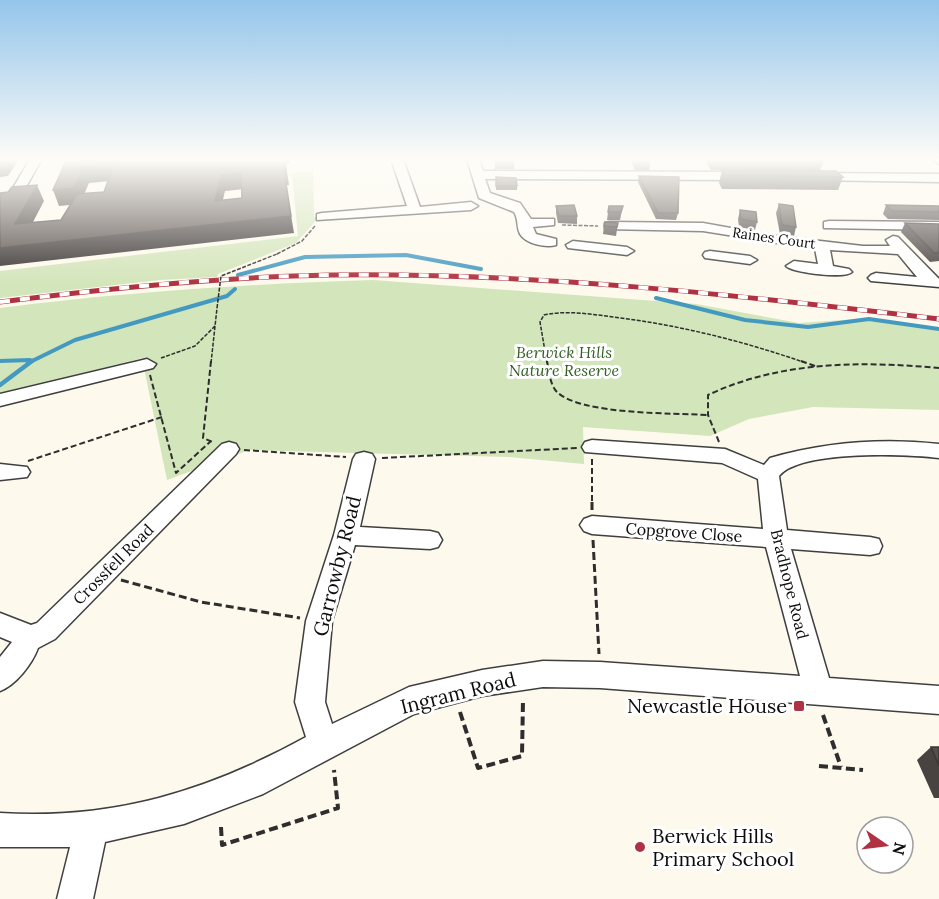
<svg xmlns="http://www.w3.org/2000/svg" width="939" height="899" viewBox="0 0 939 899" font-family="Lora,serif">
	<rect width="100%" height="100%" fill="#fdf9ed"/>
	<!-- green -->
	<path fill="#d3e5ba" d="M313,171L314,217L320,216L296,243L218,274L217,277L160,280L0,298V271L298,236L292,173Z
		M373,280L696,304L799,323L860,319L939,328V410L813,407L749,419L710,436L583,427L584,464L509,457L249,450L167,480L142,358L0,395V308C125,292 248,284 373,280Z"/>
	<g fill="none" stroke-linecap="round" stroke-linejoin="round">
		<!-- stream-far1 -->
		<path stroke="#4499c1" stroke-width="4" d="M238,275L305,257L406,255L481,269
			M656,298L745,320L808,327L869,319L939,329
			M0,361L30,360
			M28,363L75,340L227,296L235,289"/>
		<!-- stream -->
		<path stroke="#4499c1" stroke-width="4.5" d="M0,385L32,361"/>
		<defs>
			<path id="minor" d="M30,159H42L15,206L0,208V200H6Z
				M391,159H403L420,207L471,202L478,206L471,210L317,220V214L322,213L407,206Z
				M467,159H479L483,171L747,172L753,176L747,180L485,179L490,193L520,203L531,219H554V225L533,227L536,234L556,239V245C546,248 526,244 520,234C516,226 519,220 514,212L479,198Z
				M931,159H939V164Z
				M814,173L939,174V182L810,180V174Z
				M829,221L939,222V230L824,228V222Z
				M610,222L703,223L769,235L863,246H890L886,240L893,236L898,237L939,279V287L871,281L868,278L871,275L876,273L917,277L898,254L830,250L833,266L849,269L852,272C845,279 793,273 786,266L794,261L818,264L815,249L703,231L605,229V223Z
				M573,241L627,247L634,251L627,255L568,248L566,245Z
				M710,251L750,256L757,260L750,264L705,258L703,255L705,252Z
				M147,359L156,364L153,368L0,406V394Z
				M592,440L725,449L764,465L770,458C826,442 882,438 939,444V458C906,454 800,450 779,476L787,530L870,537L879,539L882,546L879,553L870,555L791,549L829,678L939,686V714L600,688L543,687L482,696L414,714L263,794L184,824L105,842L93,899H57L70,847H0V813C113,820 208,791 306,737L295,702L306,621L334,535L353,459L356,454L364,452L372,454L375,459L360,527L430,531L438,533L442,540L438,547L430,549L355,545L332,621L325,702L332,724L409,687L482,670L543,661L600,662L800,676L766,547L592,534L584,531L580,525L584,519L592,516L763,529L758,479L722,463L585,452L582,447L585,442Z
				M229,442L236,444L239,449L236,454L55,639L38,648C32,664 16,685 0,691V657L12,642L0,637V613L31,625L37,623L222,444Z
				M0,464L27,467L30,472L27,477L0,480Z"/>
		</defs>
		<!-- minor casing -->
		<use href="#minor" stroke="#3f3f3f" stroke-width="3"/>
		<!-- path-far3 -->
		<path stroke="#2e2e2e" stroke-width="1.5" stroke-dasharray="4 1.5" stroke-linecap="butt" d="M562,225L598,226
			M277,254L302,241L315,226
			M161,358L195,346L216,325
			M211,363L217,308
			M547,363L540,322L544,315C567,310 590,314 613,317C679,325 743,341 806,363"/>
		<!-- path-far2 -->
		<path stroke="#2e2e2e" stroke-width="2" stroke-dasharray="6 3" stroke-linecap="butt" d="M211,361L203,438L213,442
			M547,361C549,371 550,385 557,392C581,415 674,413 708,415
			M801,361L815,366
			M150,375L176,473L211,441
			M719,442L708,415V395C780,361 861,361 939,368
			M244,450L346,457
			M382,458L577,448
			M592,459V504
			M28,461L162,417"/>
		<!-- path-far1 -->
		<path stroke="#2e2e2e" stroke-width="3" stroke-dasharray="8 4" stroke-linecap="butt" d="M592,502V510
			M593,540L599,654
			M121,580L201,602L300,618"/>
		<!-- path -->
		<path stroke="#2e2e2e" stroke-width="4" stroke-dasharray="9 4.5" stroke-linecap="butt" d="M460,712L478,768L522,756L523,700
			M823,715L841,767
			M819,766L863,770
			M221,827L222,845L338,808L334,770"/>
		<!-- minor -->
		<use href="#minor" fill="#fff" fill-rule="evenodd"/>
		<defs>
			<path id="rail" d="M0,302C110,288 220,277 330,275C534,272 737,295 939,319"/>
		</defs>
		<!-- rail casing -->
		<use href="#rail" stroke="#b03141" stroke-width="5"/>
		<!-- rail -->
		<use href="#rail" stroke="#fff" stroke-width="4" stroke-dasharray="10" stroke-linecap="butt"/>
		<!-- path-bridge -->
		<path stroke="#2e2e2e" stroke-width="1.5" stroke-dasharray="4 1.5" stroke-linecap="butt" d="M217,308L221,276L277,254"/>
	</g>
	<!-- wall -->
	<path fill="#484240" d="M495,159H515L514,169H495Z
		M630,159H651L649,170H635Z
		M704,159H823L824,160L820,170L843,177L838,190L722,189L719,183L722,170H711Z
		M639,176L678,213L676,220L656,219L638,182Z
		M496,177L517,186V190H496Z
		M779,204L796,227L794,236L780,234L776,213Z
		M886,205L939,206V220L888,219L883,214Z
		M556,206L577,216V224L558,223L556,213Z
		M623,206L620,220H607L608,212Z
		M740,210L757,222L755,230L739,227L738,219Z
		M618,223L616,236L603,234L604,226Z
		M905,223L939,224V261L930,262L901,232Z
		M931,747H939V798H934L917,760Z"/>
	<!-- shaded-wall -->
	<path fill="#3b3634" d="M8,159H19L8,176L0,177V166Z
		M285,159H289L290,163L286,164L289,185H286L294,233L0,266V248L291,216L284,170Z
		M114,164L119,180L89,183L80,204L59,206L53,190L83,167Z
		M241,173L245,189L225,191L219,217L215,201L221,175Z
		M37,185L44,201L23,241L15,224Z"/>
	<!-- building -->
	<path fill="#544d4a" stroke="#3b3634" stroke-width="1.5" fill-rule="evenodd" d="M0,159H8L4,166H0Z
		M67,159H285L286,169L284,170L291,216L0,248V193L8,192L12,187L37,185L15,224L61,220L77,194L104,192L114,164L83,167L74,188L53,190ZM241,173L242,198L215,201L221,175Z
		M713,159H823L824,160Z
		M722,170L836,171L843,177L726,175Z
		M639,176L679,177L678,213H658Z
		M496,177L516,178L517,186H496Z
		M779,204L793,206L796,227L782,225Z
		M574,205L577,216H559L556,206Z
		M886,205L939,206V212L892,211Z
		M609,206H623L621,212H608Z
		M740,210L756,212L757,222L741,219Z
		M605,222L618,223L617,227L604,226Z
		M905,223L939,224V253H934Z
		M931,747H939V766Z"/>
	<!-- sky -->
	<linearGradient id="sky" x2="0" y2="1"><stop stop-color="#94c5eb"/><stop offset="0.56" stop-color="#fefcf7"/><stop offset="1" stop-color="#fefcf7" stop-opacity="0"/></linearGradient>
	<rect width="939" height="285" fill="url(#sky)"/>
	<!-- markers -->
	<g fill="#b03141" stroke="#fff" stroke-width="2">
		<rect x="793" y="700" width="12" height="12" rx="3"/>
		<circle cx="640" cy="847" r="6"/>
	</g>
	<g text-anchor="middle" stroke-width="6" stroke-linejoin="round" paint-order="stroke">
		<!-- far-street labels -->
		<g font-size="14" fill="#0c0c0c" stroke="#fff">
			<text transform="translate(774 238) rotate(8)" y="5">Raines Court</text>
		</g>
		<!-- park labels -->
		<g font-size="16" font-style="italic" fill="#345e23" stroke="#fff">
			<text x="564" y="358">Berwick Hills<tspan x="564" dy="18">Nature Reserve</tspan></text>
		</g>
		<!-- street labels -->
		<g font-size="16" fill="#0c0c0c" stroke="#fff">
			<text transform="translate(684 532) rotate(4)" y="6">Copgrove Close</text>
			<text transform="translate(113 564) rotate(-45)" y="6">Crossfell Road</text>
			<text transform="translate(790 584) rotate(76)" y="6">Bradhope Road</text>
		</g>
		<!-- near-street labels -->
		<g font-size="20" fill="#0c0c0c" stroke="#fff">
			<text transform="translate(337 566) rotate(-76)" y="7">Garrowby Road</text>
			<text transform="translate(458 693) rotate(-14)" y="7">Ingram Road</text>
		</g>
		<!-- near-poi labels -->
		<g font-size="20" fill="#0c0c0c" stroke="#fff" text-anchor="end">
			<text x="787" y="713">Newcastle House</text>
			<text x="652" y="843" text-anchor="start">Berwick Hills<tspan x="652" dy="23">Primary School</tspan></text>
		</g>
	</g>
	<!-- north arrow -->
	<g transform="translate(885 845) rotate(104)"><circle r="28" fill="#ffffff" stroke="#9e9e9e" stroke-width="1.5"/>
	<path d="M0-4.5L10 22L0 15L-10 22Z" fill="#b03141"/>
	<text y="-9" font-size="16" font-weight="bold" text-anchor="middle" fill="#0c0c0c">N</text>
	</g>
</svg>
